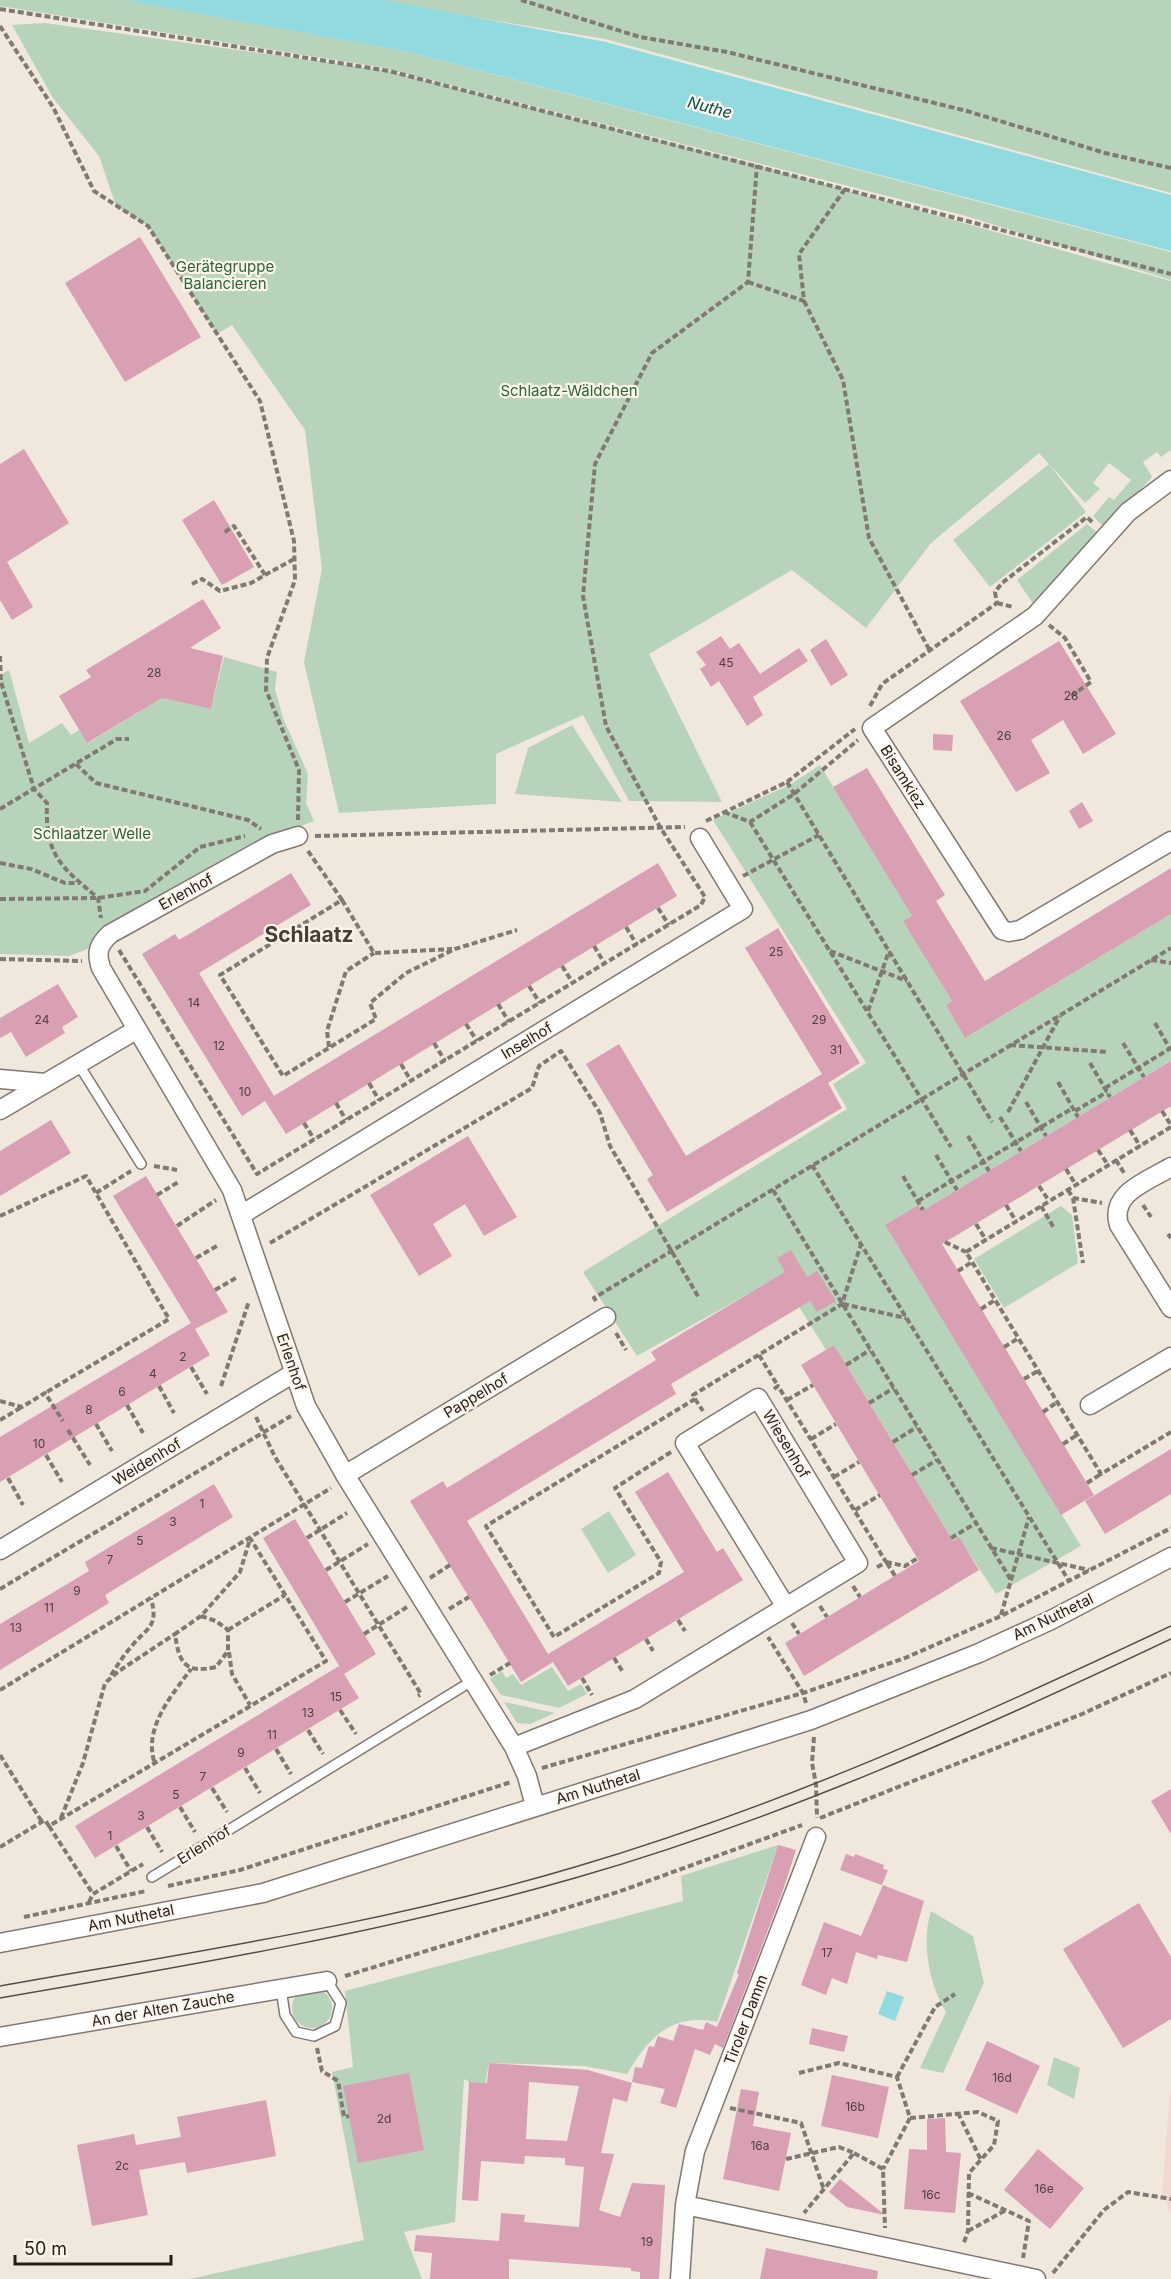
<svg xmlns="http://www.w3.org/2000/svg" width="1171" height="2279" viewBox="0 0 1171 2279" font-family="Inter,sans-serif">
	<rect width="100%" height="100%" fill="#f0e7dd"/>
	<!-- industrial -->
	<path fill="#f1d9cf" d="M1170,2092H1171V2214L1162,2192Z"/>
	<!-- green -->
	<path fill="#b7d4ba" d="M0,0H126L408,52L1171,252V280L966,216L379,67L0,6Z
		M373,0H1171V193L605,39Z
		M45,23L389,71L757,165L1171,281V450L1161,457L1157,452L1143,462L1152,477L1105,528L1093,516L1109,497L1114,500L1131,480L1109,463L1093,483L1100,489L1085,503L1049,464L1086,512L990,587L953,540L1049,464L1039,453L931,543L866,628L792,570L649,654L722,802L629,801L583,715L496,754V804L339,813L304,662L322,569L305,430L232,325L217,334L148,226L116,206L99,156L53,98L12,25Z
		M1087,524L1099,534L1034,605L1017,580Z
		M224,657L277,672L275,689L283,718L308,774L306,803L314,821L269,838L90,948L69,956L0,954V675L9,670L29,743L62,723L71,735L79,730L88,743L162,698L211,709Z
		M572,725L622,802L515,794L528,748Z
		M820,765L912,916L904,921L952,1001L946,1005L965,1038L1171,914V1061L922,1211L918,1205L885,1225L1081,1546L996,1594L959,1538L953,1541L834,1345L826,1350L780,1276L637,1356L583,1272L847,1109L833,1084L866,1063L713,820L791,784Z
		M1061,1206L1072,1215L1078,1263L1004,1308L974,1259Z
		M609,1511L636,1555L608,1573L581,1529Z
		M552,1667L568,1691L581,1684L587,1694L559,1708L501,1695L490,1679L502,1671L506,1678L513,1674L521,1685Z
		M504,1702L555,1713L530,1724L517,1723Z
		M778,1845L717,2022C671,2013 649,2037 627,2074L584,2066L489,2063L485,2083L469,2082L464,2079L455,2222L404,2232L422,2279H190L364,2240L332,2072L353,2067L345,1991L683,1901L681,1876Z
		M931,1911L973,1936L984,1983L943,2073L920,2068L946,2012C929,1985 921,1942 931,1911Z
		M292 2008a20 20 0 1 1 40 0a20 20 0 1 1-40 0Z
		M1054,2057L1080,2068L1074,2099L1047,2085Z"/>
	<!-- water -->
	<path fill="#91dae0" d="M124,0H384L606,42L1171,195V251L408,52Z
		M887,1991L904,1997L895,2021L878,2014Z"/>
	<!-- building -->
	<path fill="#d99fb3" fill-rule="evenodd" d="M140,237L201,337L125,382L65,283Z
		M24,449L69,523L7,562L33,607L12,620L0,600V464Z
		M214,500L254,567L222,585L182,520Z
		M203,599L221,628L190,648L223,656L211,709L162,698L87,743L59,696L91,677L86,670Z
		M721,636L730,649L739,643L760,674L799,648L808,661L753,697L763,715L747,726L719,681L711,687L700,669L706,665L696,652Z
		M826,639L848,675L831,686L810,650Z
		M1059,641L1116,734L1083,754L1063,720L1031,740L1050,773L1016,792L960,701Z
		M933,734L953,735L952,751L933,750Z
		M867,768L945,895L936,901L985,981L1171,868V914L965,1038L946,1005L952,1001L903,921L912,916L833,787Z
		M1082,802L1093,821L1079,829L1069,811Z
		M658,863L677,896L286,1134L265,1101L242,1116L142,954L175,934L179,940L291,873L311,905L199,973L274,1096L272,1097Z
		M778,928L860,1063L828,1083L842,1108L667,1212L647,1179L653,1175L586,1064L619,1044L686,1156L822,1074L745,948Z
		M58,984L78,1017L62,1027L65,1033L26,1057L11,1032L0,1038V1018Z
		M1171,1061V1106L942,1244L1094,1495L1061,1515L885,1225L918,1205L922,1211Z
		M51,1120L71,1153L0,1196V1151Z
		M468,1136L517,1217L484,1236L465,1204L433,1224L452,1256L419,1276L370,1195Z
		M146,1176L228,1312L195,1329L210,1355L0,1482V1437L191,1323L113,1196Z
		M791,1250L807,1277L817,1271L836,1301L817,1312L810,1301L671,1384L676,1394L467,1521L548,1654L684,1572L635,1492L668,1472L717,1552L723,1548L743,1580L568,1686L553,1662L521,1682L410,1501L443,1481L447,1488L656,1360L651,1352L785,1272L777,1258Z
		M834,1345L953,1541L959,1537L979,1570L804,1676L785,1643L919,1561L801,1365Z
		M1171,1449V1494L1105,1534L1085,1501Z
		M214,1484L233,1517L105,1595L109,1603L0,1670V1624L89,1571L85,1562Z
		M295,1519L376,1654L344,1674L359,1698L95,1858L75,1826L339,1666L341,1669L263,1538Z
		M1171,1789V1834L1151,1801Z
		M778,1845L796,1850L782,1893L723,2048L715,2044L710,2055L695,2049L676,2108L660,2103L665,2089L632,2082L635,2067L642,2068L649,2046L654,2047L658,2036L673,2041L679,2024L703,2030L706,2022L717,2027L739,1974L737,1973Z
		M846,1854L854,1857L855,1854L884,1865L883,1869L888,1870L882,1885L840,1870Z
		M883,1885L924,1901L907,1962L878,1955L877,1959L856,1952L847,1984L832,1978L826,1995L801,1985L824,1922L861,1936Z
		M1139,1903L1171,1957V2019L1123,2048L1063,1949Z
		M812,2028L848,2036L844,2052L809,2044Z
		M987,2041L1040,2066L1017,2114L965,2090Z
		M489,2063L588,2070L632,2083L627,2102L613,2098L601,2153L614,2154L599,2210L620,2217L632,2183L665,2185L659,2279H640V2272L631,2271V2268L509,2259V2279H430L432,2253L414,2251L416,2235L499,2241L501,2213L525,2215L524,2222L579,2227L584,2167L565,2165V2158L525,2156L524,2164L481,2161L478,2201L462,2200L469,2082L487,2083ZM529,2082L579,2086L567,2141L526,2139Z
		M409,2073L424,2150L358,2163L343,2086Z
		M832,2075L889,2087L878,2138L821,2126Z
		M741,2089L759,2092L753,2126L791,2133L779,2191L723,2179Z
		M266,2100L276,2156L187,2173L185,2162L139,2170L148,2215L92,2226L77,2145L134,2134L136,2145L181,2137L177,2117Z
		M945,2118L946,2152L961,2153L955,2213L904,2209L909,2149L927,2150V2119Z
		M1038,2149L1084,2188L1050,2229L1004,2190Z
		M840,2179L885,2215L847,2207L829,2192Z
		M766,2248L878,2271L877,2279H760Z"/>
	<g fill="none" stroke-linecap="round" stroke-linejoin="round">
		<defs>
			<path id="service" d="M79,1065L141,1164
				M152,1877L472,1681
				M281,1989L285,2015L296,2032L314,2036L335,2026L341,2003L327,1981"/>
			<path id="minor" d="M1171,480L1128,512L1035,616L872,728L1002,930L1009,932L1020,930L1171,841
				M298,836L272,844L110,934C98,945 96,953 101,968L232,1190L306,1406L347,1478L514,1747L527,1776L535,1806
				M0,1079L45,1083
				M0,1110L136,1030
				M1171,1167C1148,1181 1109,1193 1119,1225L1171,1308
				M241,1215L743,909L700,838
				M1090,1405L1171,1357
				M345,1475L606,1317
				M0,1550L294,1373
				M514,1747L635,1699L858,1563L758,1398L685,1443L786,1607
				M0,1943L263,1893L811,1720L979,1653L1051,1620L1171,1557
				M0,2037L327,1981
				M685,2205L1036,2279
				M680,2279L685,2205L695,2151L816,1837"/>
		</defs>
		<!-- service casing -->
		<use href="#service" stroke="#817970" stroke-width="12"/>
		<!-- minor casing -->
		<use href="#minor" stroke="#817970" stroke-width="21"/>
		<!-- path -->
		<path stroke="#807a73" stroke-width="4" stroke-dasharray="6 3" stroke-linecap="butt" d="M521,0L640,37L727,52L967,111L1105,153L1171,168
			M0,9L389,71L1171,274
			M0,26L53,107L94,191L148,226L260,401L294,541L295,580L267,658L266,690L299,770L298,820
			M748,282L804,301L799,254L845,189
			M804,301L843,380L869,538L930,651
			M265,575L294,559
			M192,584L202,579L220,591L251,583L265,575L234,526L223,533
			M997,603L1013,607
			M1049,625L1065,638L1091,682L1071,696
			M0,656L1,682L34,789L47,803C45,855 60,866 98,898L101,918
			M870,706L882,684L997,603L995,592L1002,583L1087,517L1094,524
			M76,764L96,783L248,820L261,829
			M787,782L992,1122
			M0,809L117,739H129
			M724,812L750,822L794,794L858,740
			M706,821L787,782L855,729
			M750,822L951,1147
			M315,836L685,827
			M308,851L342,900L220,975L283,1076L376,1019L370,1003L406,973L455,949L517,930
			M0,863L31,869L65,883H80
			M743,876L819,835
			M0,899L98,898L145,891L200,847L245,836
			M342,900L374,953L452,949
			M658,908L669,925
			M626,927L637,945
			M594,946L605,964
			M119,950L257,1174L701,905L705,897L660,827L606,726L583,596L595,464L652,353L748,282L757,165
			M830,951L907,981
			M0,959L82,961
			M1151,960L1171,963
			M562,966L573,983
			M529,986L540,1003
			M498,1004L509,1022
			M868,1011L889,951
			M1155,1023L1170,1049
			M466,1024L477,1041
			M434,1043L445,1061
			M1123,1043L1144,1077
			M1010,1045L1108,1052
			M329,1047L327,1031L346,971L374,953
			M1090,1063L1110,1097
			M401,1064L411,1081
			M1058,1082L1078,1117
			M369,1083L379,1100
			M1105,1088L1171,1048
			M1026,1102L1046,1136
			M336,1103L346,1120
			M1075,1111L1107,1092
			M1162,1111L1171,1125
			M1008,1112L1060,1016
			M1000,1117L1021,1151
			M304,1123L314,1139
			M1171,1127L966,1252L1101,1474L1171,1432
			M1130,1130L1140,1146
			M968,1136L989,1171
			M1098,1150L1108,1165
			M936,1155L957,1190
			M1116,1160L1124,1173
			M812,1165L1069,1581
			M154,1166L177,1170
			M1066,1169L1076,1185
			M903,1176L923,1210
			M1039,1186L1049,1201
			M773,1190L1011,1580
			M1068,1190L1073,1198L1083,1263
			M96,1193L131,1171
			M157,1195L180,1181
			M1073,1198L1102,1203
			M918,1201L1073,1108
			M1006,1205L1016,1221
			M1143,1205L1151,1217
			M1041,1206L1054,1228
			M0,1216L86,1176L169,1319L45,1393
			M976,1224L986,1240
			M177,1226L216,1200
			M1168,1234L1171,1238
			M945,1242L966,1252
			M270,1243L532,1088L539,1066L561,1051L600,1113L610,1146L699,1298
			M196,1258L217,1246
			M958,1271L972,1262
			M215,1290L236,1278
			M596,1301L594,1298L1171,948
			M843,1304L906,1318
			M981,1309L995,1300
			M616,1333L626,1350
			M1004,1347L1019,1338
			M759,1355L778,1386
			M846,1365L870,1350
			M191,1367L207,1394
			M1024,1379L1038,1371
			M159,1386L174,1413
			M221,1386L249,1301
			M774,1389L778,1386L886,1562L876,1568
			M695,1399L703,1411
			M787,1400L813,1385
			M0,1401L22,1407L45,1393L63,1421
			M869,1403L894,1388
			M127,1405L143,1433
			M1043,1412L1057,1402
			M256,1417L275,1457L421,1694L418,1696
			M0,1420L22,1407
			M96,1424L112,1451
			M68,1430L90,1465
			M811,1439L836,1424
			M893,1442L917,1427
			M1063,1444L1077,1435
			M671,1452L615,1488L661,1562L659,1573L554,1637L486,1526L695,1399L693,1395L842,1304L861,1244
			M46,1455L62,1482
			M912,1475L937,1460
			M834,1477L859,1462
			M8,1478L23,1505
			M1087,1483L1101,1474
			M855,1510L880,1495
			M307,1538L347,1513
			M951,1538L976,1523
			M991,1548L1089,1570
			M886,1562L905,1566L918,1558
			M887,1563L895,1576
			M326,1570L368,1544
			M430,1578L450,1565
			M853,1586L860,1597
			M0,1589L291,1416
			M345,1602L388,1576
			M820,1606L827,1617
			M449,1609L469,1597
			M1001,1615L1029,1517
			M201,1616L216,1621L228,1630V1651L216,1667C185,1674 179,1663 175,1634L201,1616L240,1572L250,1539
			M678,1620L685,1631
			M792,1623L799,1634
			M228,1630L285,1595
			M364,1634L407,1607
			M646,1639L653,1651
			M229,1652L232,1674L250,1705
			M614,1658L623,1672
			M111,1675C117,1666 123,1656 131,1647C147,1627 159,1628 151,1598
			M490,1675L510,1663
			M582,1678L592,1695
			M0,1690L331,1488
			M806,1703L803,1693L905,1658L1001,1616L1171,1528
			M340,1710L356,1734
			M308,1730L323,1754
			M814,1737L812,1763L816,1784L817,1818
			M276,1749L291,1774
			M0,1755L42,1822
			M154,1761C144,1727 172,1695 191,1669
			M245,1768L260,1793
			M542,1768L803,1693L768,1637
			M212,1788L227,1812
			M180,1807L195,1832
			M61,1818L83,1763L105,1683L119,1671L175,1634
			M820,1818L1082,1714L1171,1673
			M49,1826L93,1894
			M147,1827L162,1852
			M116,1846L131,1871
			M0,1847L45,1820L49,1826L326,1661L250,1538
			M168,1886L240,1870L511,1782
			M89,1902L93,1894L143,1864
			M24,1917L146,1891
			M345,1976L618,1892L802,1825
			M317,2048L322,2071L338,2081L344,2117L349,2116
			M799,2073L839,2063L897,2077L910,2118L883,2169
			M897,2077L935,2007L955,1994
			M730,2108L801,2123L824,2190
			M958,2113L981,2160
			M910,2118L978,2112L998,2121L994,2145L969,2173L968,2231L963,2245
			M854,2153L883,2169L885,2228
			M786,2159L839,2147L854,2153L804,2213
			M968,2193L1029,2221L1023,2258
			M968,2231L1006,2210
			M1053,2273L1104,2210L1128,2192L1171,2199"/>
		<!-- service -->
		<use href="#service" stroke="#fff" stroke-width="9"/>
		<!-- minor -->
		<use href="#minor" stroke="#fff" stroke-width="18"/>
		<!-- tram -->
		<path stroke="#524d48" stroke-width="1.5" d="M0,1986C193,1952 387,1923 575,1867C782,1806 976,1718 1171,1626
			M0,1998C193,1965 386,1932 575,1878C781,1819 977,1731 1171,1639"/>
	</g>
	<g text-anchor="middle" stroke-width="4.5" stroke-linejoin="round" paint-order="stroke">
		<!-- number labels -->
		<g font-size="12" fill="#503f41">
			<text x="726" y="667">45</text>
			<text x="154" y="677">28</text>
			<text x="1071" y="700">28</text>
			<text x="1004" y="740">26</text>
			<text x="776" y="956">25</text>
			<text x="194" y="1007">14</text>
			<text x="42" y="1024">24</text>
			<text x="819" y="1024">29</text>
			<text x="219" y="1050">12</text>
			<text x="836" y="1054">31</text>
			<text x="245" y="1096">10</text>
			<text x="183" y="1361">2</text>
			<text x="153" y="1378">4</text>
			<text x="122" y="1396">6</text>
			<text x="89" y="1414">8</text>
			<text x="39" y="1448">10</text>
			<text x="202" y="1508">1</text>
			<text x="173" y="1526">3</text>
			<text x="140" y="1545">5</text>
			<text x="110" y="1564">7</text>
			<text x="77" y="1595">9</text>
			<text x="49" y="1612">11</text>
			<text x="16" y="1632">13</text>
			<text x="336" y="1701">15</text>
			<text x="308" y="1717">13</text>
			<text x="272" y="1739">11</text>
			<text x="241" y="1757">9</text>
			<text x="203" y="1781">7</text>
			<text x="176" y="1799">5</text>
			<text x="141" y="1820">3</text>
			<text x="110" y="1840">1</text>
			<text x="827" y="1957">17</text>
			<text x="1002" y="2082">16d</text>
			<text x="855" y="2111">16b</text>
			<text x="384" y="2123">2d</text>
			<text x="760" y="2150">16a</text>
			<text x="122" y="2170">2c</text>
			<text x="1044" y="2193">16e</text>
			<text x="931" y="2199">16c</text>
			<text x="647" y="2246">19</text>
		</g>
		<!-- park labels -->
		<g font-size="15" fill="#266735" stroke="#fdf4ea">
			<text x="225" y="272">Gerätegruppe<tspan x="225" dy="17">Balancieren</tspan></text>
			<text x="569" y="396">Schlaatz-Wäldchen</text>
			<text x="92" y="839">Schlaatzer Welle</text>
		</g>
		<!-- street labels -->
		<g font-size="15" fill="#221f1b" stroke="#fdf4ea">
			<text transform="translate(903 777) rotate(58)" y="5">Bisamkiez</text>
			<text transform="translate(186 892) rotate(-29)" y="5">Erlenhof</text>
			<text transform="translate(527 1041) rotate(-31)" y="5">Inselhof</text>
			<text transform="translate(291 1362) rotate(71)" y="5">Erlenhof</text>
			<text transform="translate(476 1396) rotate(-31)" y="5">Pappelhof</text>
			<text transform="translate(786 1444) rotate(59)" y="5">Wiesenhof</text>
			<text transform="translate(147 1462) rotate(-31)" y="5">Weidenhof</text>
			<text transform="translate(1053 1617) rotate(-26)" y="5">Am Nuthetal</text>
			<text transform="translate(598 1787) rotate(-17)" y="5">Am Nuthetal</text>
			<text transform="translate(204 1845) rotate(-32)" y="5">Erlenhof</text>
			<text transform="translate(131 1918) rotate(-11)" y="5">Am Nuthetal</text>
			<text transform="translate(163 2009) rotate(-10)" y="5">An der Alten Zauche</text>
			<text transform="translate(746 2020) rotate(-69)" y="5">Tiroler Damm</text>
		</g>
		<!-- water labels -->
		<g font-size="16" font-style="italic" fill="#034a4e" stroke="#fdf4ea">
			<text transform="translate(710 107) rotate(15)" y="6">Nuthe</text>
		</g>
		<!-- district labels -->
		<g font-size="21" font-weight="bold" fill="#463f38" stroke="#fdf4ea">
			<text x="309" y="942">Schlaatz</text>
		</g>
	</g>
	<!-- scale -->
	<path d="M15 2255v9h156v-9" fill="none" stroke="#221f1b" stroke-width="3"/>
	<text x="24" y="2255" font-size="18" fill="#221f1b" stroke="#fdf4ea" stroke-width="4.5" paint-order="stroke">50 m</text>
</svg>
